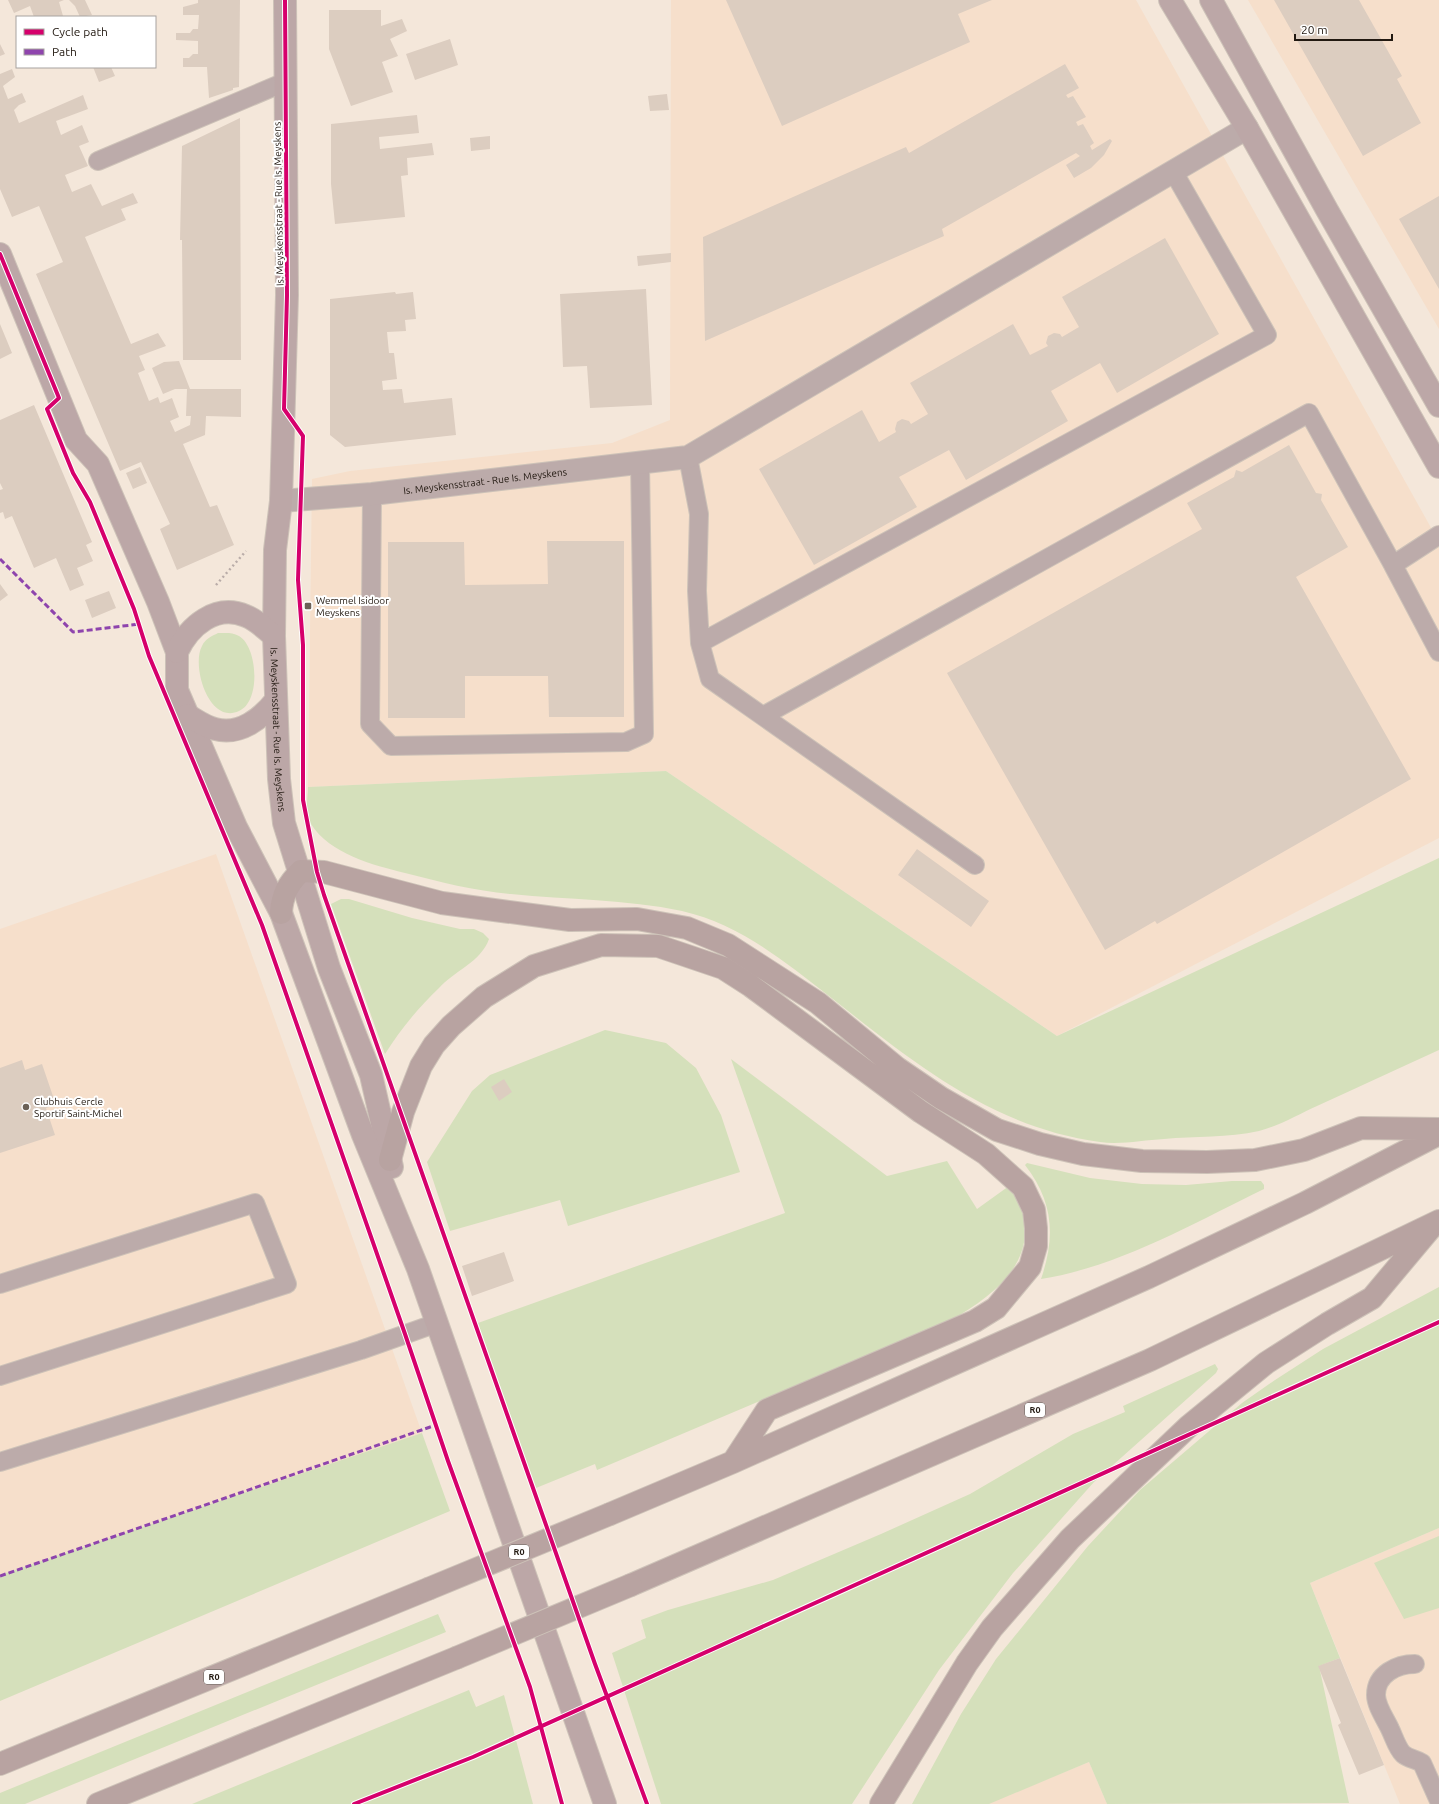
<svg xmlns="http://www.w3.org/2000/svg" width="1439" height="1804" viewBox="0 0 1439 1804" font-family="Ubuntu,sans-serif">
	<rect width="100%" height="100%" fill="#f4e7da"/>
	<!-- built -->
	<path fill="#f6dfcb" d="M671,0H1136L1439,542V838L1057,1036L666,771L308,787L312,479L350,471L612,443L670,420Z
		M1248,0H1439V329Z
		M216,854L422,1433L0,1575V929Z
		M1439,1528V1804H1400L1310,1583Z
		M1089,1762L1107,1804H989V1803Z"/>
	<!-- green -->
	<path fill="#d5e0bb" d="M218,633C226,633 232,632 239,636C258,647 261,702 239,711C209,725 191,666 202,646C205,639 212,636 218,633Z
		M666,771L1057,1036L1439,858V1050C1398,1069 1358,1087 1317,1106C1299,1114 1279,1126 1259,1131C1228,1138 1195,1136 1164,1139C1144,1140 1120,1145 1100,1142C991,1127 913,1062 829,996C784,961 739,924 682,911C626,899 568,900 511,894C475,891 440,882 405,873C373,865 330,854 311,824C304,813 308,799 308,787Z
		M341,899H349L412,918L460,929H474L483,933L489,939C481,962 454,971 439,988C418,1008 400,1030 385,1054L331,904Z
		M605,1030L666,1043L696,1068L721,1115L740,1172L568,1226L560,1200L450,1231L427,1162L472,1091L490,1075Z
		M731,1059L887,1176L947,1161L977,1209L1009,1186C1013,1193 1018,1200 1021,1207C1039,1261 994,1295 953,1319L597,1470L595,1464L536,1488L478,1323L785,1213Z
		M1027,1163L1090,1178L1142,1184L1186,1185L1232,1181H1261L1264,1185V1189C1194,1223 1118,1267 1041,1279C1056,1236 1053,1201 1025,1165Z
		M1439,1287V1528L1310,1583L1340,1658L1319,1666L1349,1803L1107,1804L1089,1762L989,1804H912L961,1714L996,1659L1088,1546L1140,1490L1242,1403L1275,1380L1323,1349Z
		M1215,1364L1218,1369L1216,1373L1094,1482L1013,1573L939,1670L852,1804H661L612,1653L646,1638L641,1620L668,1610L773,1580L881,1534L970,1494L1073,1434L1125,1412L1123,1406Z
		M422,1433L450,1511L0,1701V1575Z
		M1439,1536V1608L1404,1619L1374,1563Z
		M438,1614L446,1632L25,1804H0V1793Z
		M469,1690L476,1707L504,1695L533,1804H192Z"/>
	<!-- building -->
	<path fill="#dccdc0" d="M8,0H64L59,2L63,16L34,17L30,6L14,13Z
		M69,0H85L92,15L80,17L75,6Z
		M198,0H240L239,87L233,88V90L209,98L207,67H183V58H189L193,54H198V41L176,40V33H190L193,29H198L199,15H183V7L198,3Z
		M726,0H992L958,14L970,42L782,126Z
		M1274,0H1359L1402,76L1397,79L1421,123L1363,156Z
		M329,10H381V26L402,19L407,31L390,39L398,56L382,62L393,92L351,106L329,49Z
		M450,39L458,65L415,80L406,54Z
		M0,44L5,54L0,56Z
		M1065,64L1079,88L1066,95L1068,98L1073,96L1086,117L1076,122L1078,126L1083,124L1094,143L1090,146L1092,150L1110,139L1112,141L1104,155L1091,168L1074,178L1066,165L1080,156L1076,153L942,229L944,236L705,341L703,237L906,147L909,153Z
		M93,67H111L115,76L99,82Z
		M12,69L15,77L3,86L8,99L22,93L26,102L19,105L14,110L19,123L83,95L88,109L56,121L61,135L82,125L89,142L79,146L88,166L65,175L72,192L91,184L102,206L133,193L138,203L121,209L126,220L85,237L131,344L158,333L166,346L139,356L145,370L138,373L149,401L158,397L160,403L172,398L179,417L170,421L175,432L190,425L191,416H186L187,389H175L163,394L152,368L164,362L179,361L190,389H241V417L206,416L205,435L183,444L210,507L217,505L234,545L177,570L160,529L170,524L141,462L120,471L36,274L63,262L39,206L12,217L0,189V74Z
		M667,94L669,110L650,111L648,96Z
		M417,115L419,133L379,137L380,149L432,143L434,155L407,158L408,175L401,176L405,217L335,224L331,184V124Z
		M240,118L241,360H183L182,240H180L182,146Z
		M490,136V149L471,151L470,138Z
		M1439,196V289L1399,219Z
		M1165,238L1219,334L1117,393L1100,363L1051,391L1068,421L966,480L949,450L899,477L917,507L814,565L759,469L862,410L879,442L896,432L895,429L897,422L902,419L909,421L911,424L928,414L910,383L1013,324L1030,355L1048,346L1046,343L1048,336L1054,333L1060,334L1062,337L1079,327L1062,297Z
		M671,253V262L638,266L637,256Z
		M646,289L652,405L590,408L587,366L563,367L560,294Z
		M395,292L396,294L413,292L416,319L405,320L406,331L387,332L389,353H394L397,379L382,381L383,390L402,389L404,403L452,398L456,435L345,447L330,435V299Z
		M0,324L12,353L0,359Z
		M34,405L92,542L86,545L93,561L77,568L84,585L70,591L56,558L34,568L12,516L5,519L3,512L0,513V490L3,489L0,483V420Z
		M1289,445L1316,493L1322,494L1321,500L1348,547L1296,577L1411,779L1157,924L1155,921L1105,950L947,673L1202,529L1187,503L1234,477L1236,470L1242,472Z
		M140,467L147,483L133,489L126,473Z
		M547,541H624V717H549L548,676H465V718H388V542H464L465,585L548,584Z
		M0,584L8,595L0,601Z
		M109,591L116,608L92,618L85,600Z
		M917,849L989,901L971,927L898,875Z
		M22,1060L25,1070L42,1064L56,1105L46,1108L55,1135L0,1153V1068Z
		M504,1079L512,1092L499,1101L491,1087Z
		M504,1252L514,1281L472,1296L462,1266Z
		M1340,1658L1384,1765L1359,1775L1338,1725L1341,1723L1318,1666Z"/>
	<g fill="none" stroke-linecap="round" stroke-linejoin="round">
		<defs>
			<path id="lane" d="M98,161L285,82
				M688,457L699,514L697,591L700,643L710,679L975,865
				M372,494L370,724L391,746L626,742L644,734L640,463
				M1393,565L1439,652
				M700,643L1267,335L1173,171
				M763,716L1309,413L1393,565L1439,535
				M0,1284L255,1203L287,1284L0,1376
				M0,1462L361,1350L437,1323
				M1415,1664C1397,1664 1376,1674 1376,1695C1376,1706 1386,1720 1390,1729C1394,1737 1397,1748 1403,1754C1409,1759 1416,1759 1422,1763L1439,1801"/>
			<g id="street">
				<path id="s1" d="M281,501L372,494L688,457L1247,128"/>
			</g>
			<g id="secondary">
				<path id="s2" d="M285,0L287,295L281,501L275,550L274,636L279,779L284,823L329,968L371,1075L392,1167"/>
				<path d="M1170,0L1247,128L1439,467"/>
				<path d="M1211,0L1327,210L1439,406"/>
				<path d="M0,254L76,440L98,464L158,602L177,652V690L236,827L281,913L363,1135L418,1269L605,1804"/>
				<path d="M177,652C189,626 216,603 246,616C257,620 265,629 274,636"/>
				<path d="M187,715C196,720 205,727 215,729C240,736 262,718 276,700"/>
			</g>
			<path id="highway" d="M281,913C282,895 288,884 301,871L324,872L442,903L570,920L637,919L687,928L728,945L818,1003L897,1068L941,1098L997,1130L1040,1144L1083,1154L1142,1161L1207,1162L1255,1160L1304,1150L1361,1128L1439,1129
				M390,1160L403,1112L421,1066L434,1045L451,1026L484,997L534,966L601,945L658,946L723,968L751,986L921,1112L986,1154L1023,1187L1034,1210L1036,1228V1246L1030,1267L996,1308L975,1321L767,1410L733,1462
				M610,1514L733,1462L1149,1277L1305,1203L1439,1134
				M631,1585L1150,1360L1439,1221
				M0,1764L428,1589
				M98,1804L456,1658
				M881,1804L967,1663L992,1628L1070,1539L1189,1426L1266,1363L1327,1324L1372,1298L1429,1230"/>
		</defs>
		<!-- lane casing -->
		<use href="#lane" stroke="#cdc2b8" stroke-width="20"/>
		<!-- street casing -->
		<use href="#street" stroke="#cdc2b8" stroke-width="24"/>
		<!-- secondary casing -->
		<use href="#secondary" stroke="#cdc2b8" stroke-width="24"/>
		<!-- highway casing -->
		<use href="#highway" stroke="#cdc2b8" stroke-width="24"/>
		<!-- path -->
		<path stroke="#b9aca8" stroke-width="2.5" stroke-dasharray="2 3" stroke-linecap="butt" d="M216,585L246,551
			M420,1170L542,1512
			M561,1565L566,1582
			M585,1635L647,1804"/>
		<!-- lane -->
		<use href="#lane" stroke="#bcabaa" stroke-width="18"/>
		<!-- street -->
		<use href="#street" stroke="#bcabaa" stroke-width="22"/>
		<!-- secondary -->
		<use href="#secondary" stroke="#bca7a7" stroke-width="22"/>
		<!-- highway -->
		<use href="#highway" stroke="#b8a3a1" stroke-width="22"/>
		<defs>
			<path id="highway-bridge" d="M428,1589L610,1514
				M456,1658L631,1585"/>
		</defs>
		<!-- highway-bridge casing -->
		<use href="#highway-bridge" stroke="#cdc2b8" stroke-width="24" stroke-linecap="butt"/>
		<!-- highway-bridge -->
		<use href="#highway-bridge" stroke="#b8a3a1" stroke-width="22"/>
		<!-- quiet -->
		<path stroke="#8e44ad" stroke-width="3" stroke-dasharray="6 3" stroke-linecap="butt" d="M0,559L73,632L140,624
			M0,1576L436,1425"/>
		<defs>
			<path id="cycleway" d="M285,0L287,295L284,409L303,436L298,580L303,645V800L317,872L324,895L595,1664L647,1804
				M0,254L59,398L47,409L73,473L90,502L134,609L149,656L262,925L405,1334L448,1461L530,1687L562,1804
				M354,1804L473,1757L1439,1322"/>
		</defs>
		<!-- cycleway casing -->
		<use href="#cycleway" stroke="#fff" stroke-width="6"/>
		<!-- cycleway -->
		<use href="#cycleway" stroke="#d6006c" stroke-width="4"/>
	</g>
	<!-- markers -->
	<g fill="#6c6157" stroke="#fff" stroke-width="1.5">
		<rect x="304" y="602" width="8" height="8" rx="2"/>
		<circle cx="26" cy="1107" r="4"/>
	</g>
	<g text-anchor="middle" stroke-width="4" stroke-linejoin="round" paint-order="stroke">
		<!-- shield labels -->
		<g fill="#fff" stroke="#645e58" stroke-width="1">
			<rect x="1025" y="1403" width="20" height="14" rx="3"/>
			<rect x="509" y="1545" width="20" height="14" rx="3"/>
			<rect x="204" y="1670" width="20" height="14" rx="3"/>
		</g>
		<g font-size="9" font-weight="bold" fill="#221911">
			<text x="1035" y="1413">R0</text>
			<text x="519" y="1555">R0</text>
			<text x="214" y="1680">R0</text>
		</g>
		<!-- street labels -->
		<g font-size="10" fill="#221911" stroke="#fff">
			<text transform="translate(278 204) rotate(-91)" y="4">Is. Meyskensstraat - Rue Is. Meyskens</text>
			<text dy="4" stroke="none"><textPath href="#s1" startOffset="205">Is. Meyskensstraat - Rue Is. Meyskens</textPath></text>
			<text dy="4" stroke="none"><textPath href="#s2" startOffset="730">Is. Meyskensstraat - Rue Is. Meyskens</textPath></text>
		</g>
		<!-- poi labels -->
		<g font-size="10" fill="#221911" stroke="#fff" text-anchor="start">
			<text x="316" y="604">Wemmel Isidoor<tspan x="316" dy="12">Meyskens</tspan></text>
			<text x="34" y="1105">Clubhuis Cercle<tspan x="34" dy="12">Sportif Saint-Michel</tspan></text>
		</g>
	</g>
	<!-- legend -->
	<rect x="16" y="16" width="140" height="52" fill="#ffffff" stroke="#a7a3a0"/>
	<rect x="24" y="29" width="20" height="6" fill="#d6006c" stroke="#a7a3a0"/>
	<text x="52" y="36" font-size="12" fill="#221911">Cycle path</text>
	<rect x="24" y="49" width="20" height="6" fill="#8e44ad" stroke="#a7a3a0"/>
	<text x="52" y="56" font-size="12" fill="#221911">Path</text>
	<!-- scale -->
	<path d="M1295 34v6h97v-6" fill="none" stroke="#221911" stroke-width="2"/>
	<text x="1301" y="34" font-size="12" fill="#221911" stroke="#ffffff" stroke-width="3" paint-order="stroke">20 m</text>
</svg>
